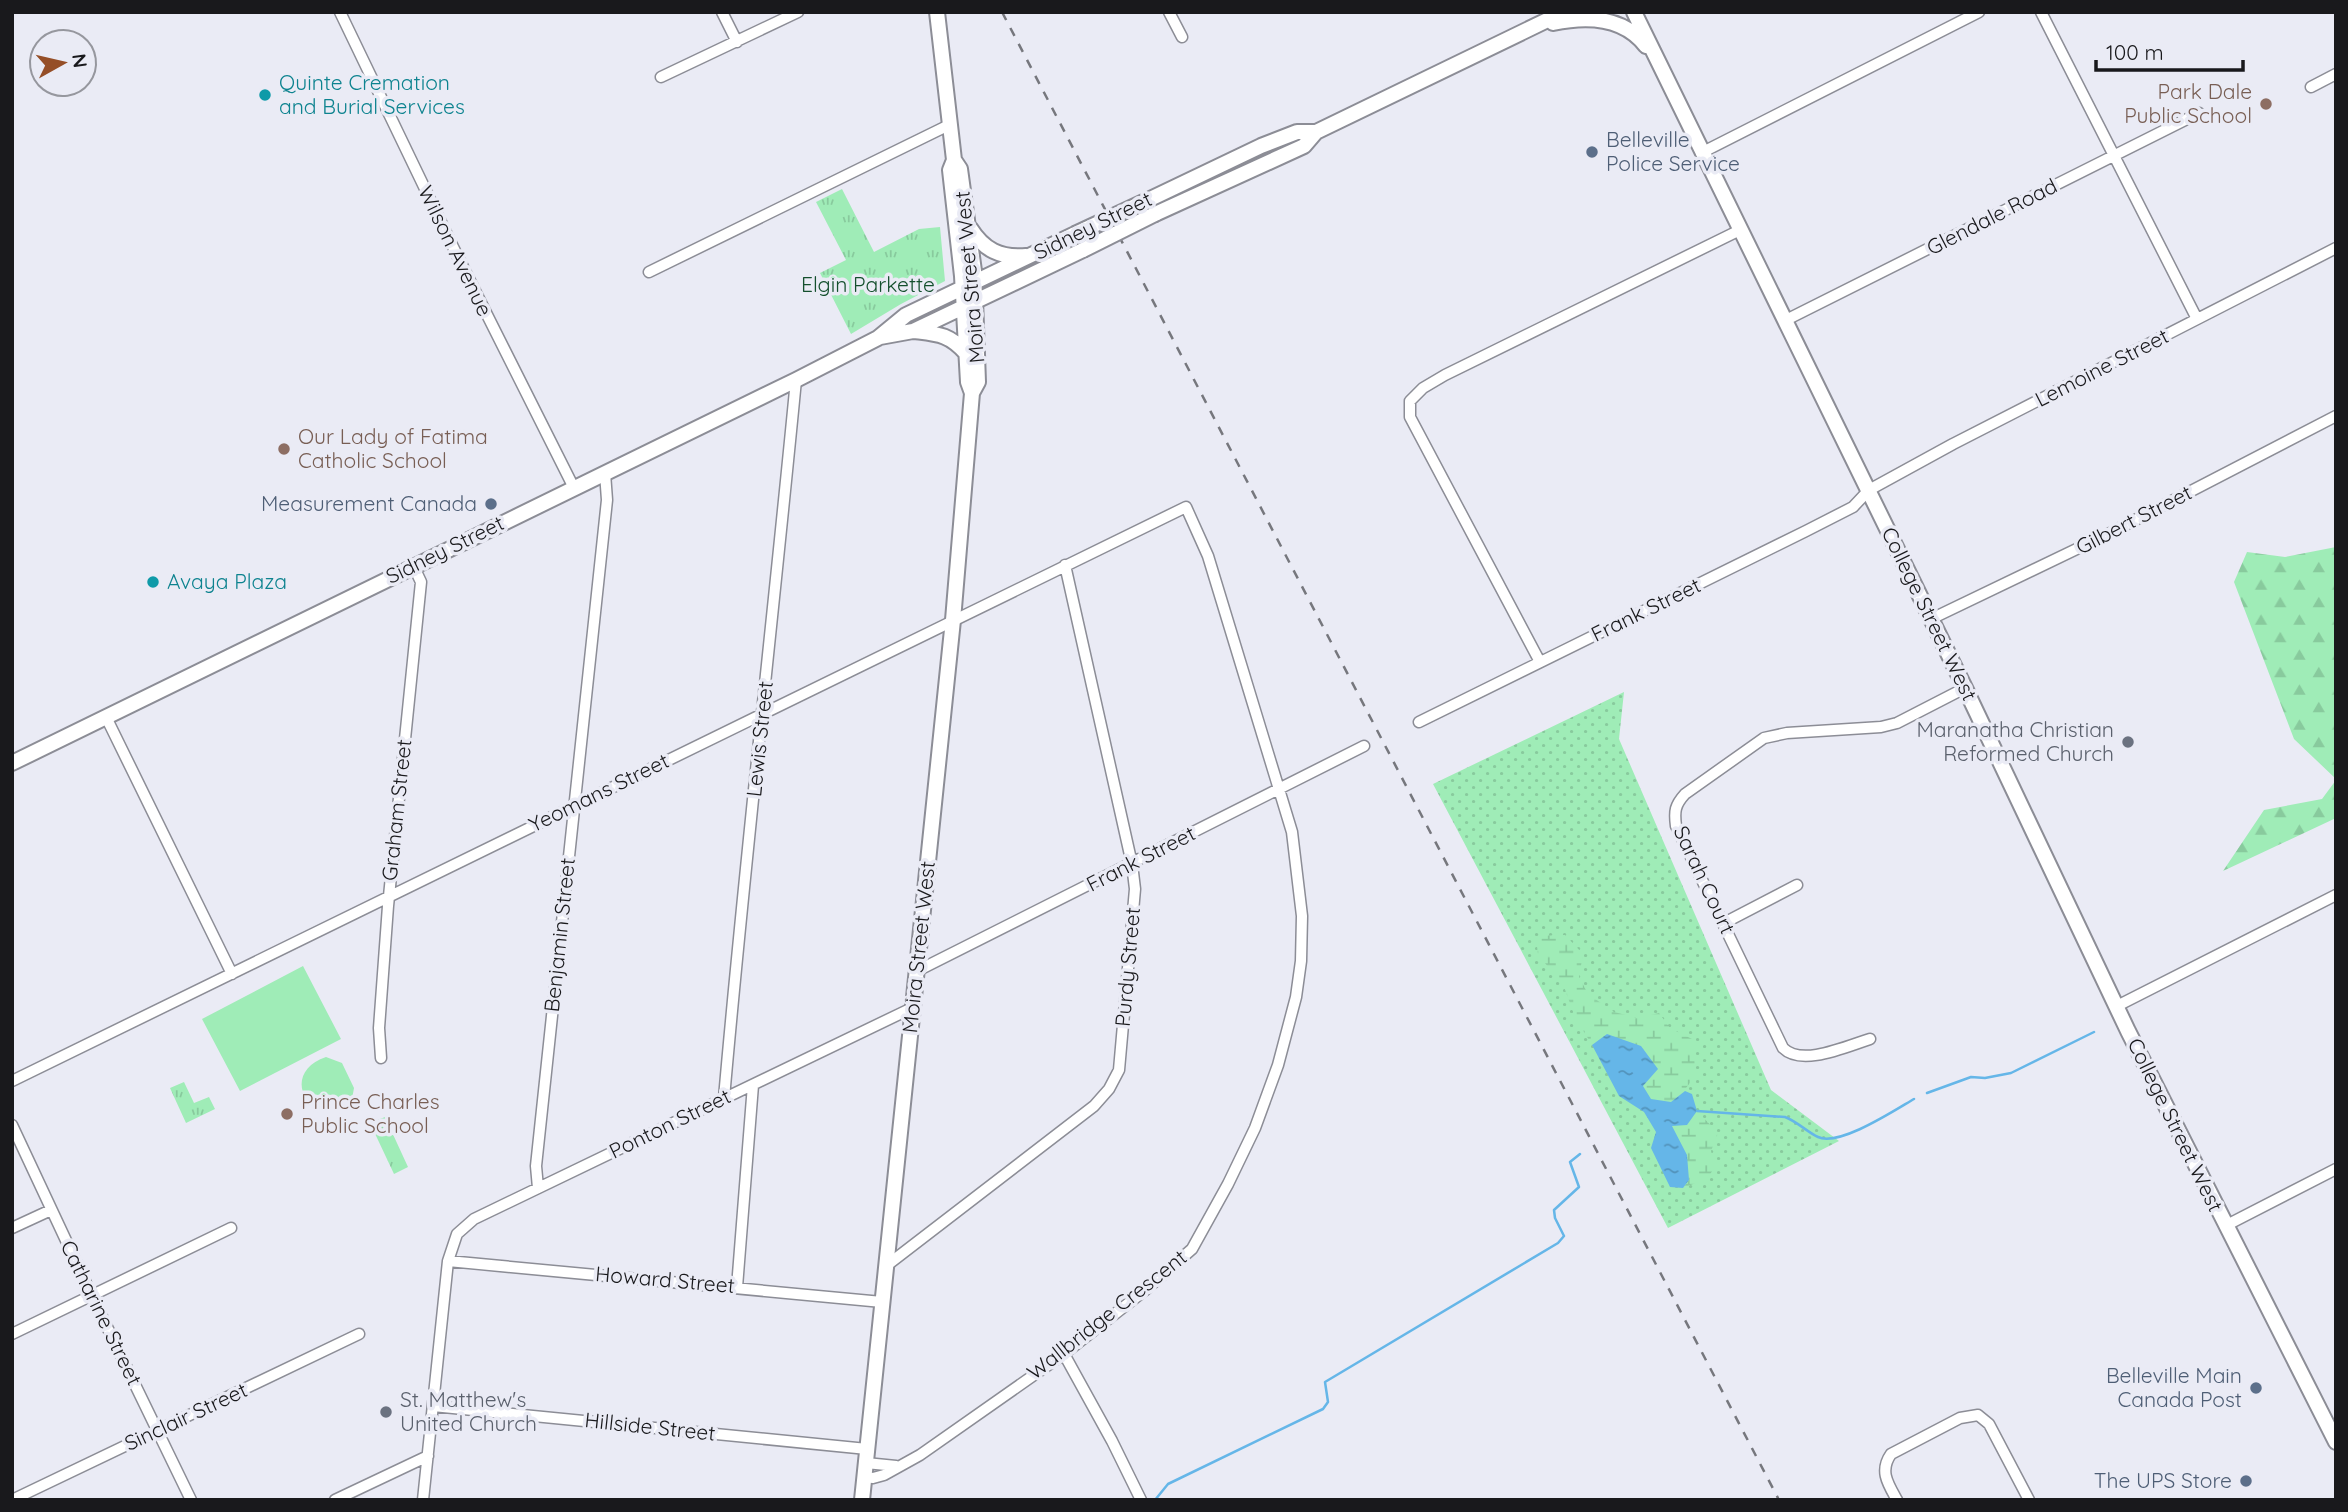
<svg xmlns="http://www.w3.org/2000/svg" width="2348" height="1512" viewBox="0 0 2348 1512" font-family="Quicksand,sans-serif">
	<defs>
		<pattern id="grass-dots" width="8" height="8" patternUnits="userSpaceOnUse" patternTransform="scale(1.75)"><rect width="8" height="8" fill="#9fecb7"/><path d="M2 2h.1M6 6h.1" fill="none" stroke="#88ca9d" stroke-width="1.8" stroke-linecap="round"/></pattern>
		<pattern id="forest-firs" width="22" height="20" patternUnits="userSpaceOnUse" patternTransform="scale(1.75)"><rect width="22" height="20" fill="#9fecb7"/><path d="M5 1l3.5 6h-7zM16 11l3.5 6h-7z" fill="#88ca9d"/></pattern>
		<pattern id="wetland-marsh" width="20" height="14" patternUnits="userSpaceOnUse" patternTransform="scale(1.75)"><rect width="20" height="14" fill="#9fecb7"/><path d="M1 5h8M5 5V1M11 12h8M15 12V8" fill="none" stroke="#88ca9d"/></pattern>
		<pattern id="park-tufts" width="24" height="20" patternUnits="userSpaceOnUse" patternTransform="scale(1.75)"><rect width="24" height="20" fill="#9fecb7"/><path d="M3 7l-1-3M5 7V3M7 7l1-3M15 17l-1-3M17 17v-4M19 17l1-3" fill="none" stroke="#88ca9d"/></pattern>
		<pattern id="water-ripples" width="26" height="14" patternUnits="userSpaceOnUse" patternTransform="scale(1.75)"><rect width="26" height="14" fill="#65b6e8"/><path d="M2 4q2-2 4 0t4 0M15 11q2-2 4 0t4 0" fill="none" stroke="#5293bb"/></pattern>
	</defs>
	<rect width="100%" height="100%" fill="#eaebf5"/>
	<!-- grass -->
	<path fill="url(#grass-dots)" d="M1624,692L1619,739L1771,1090L1839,1141L1668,1228L1433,784Z"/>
	<!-- forest -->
	<path fill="url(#forest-firs)" d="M2336,547V779L2294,739L2234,582L2247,552L2285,557Z
		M2336,780V818L2223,871L2264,810L2322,799Z"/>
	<!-- wetland -->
	<path fill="url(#wetland-marsh)" d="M1565,935L1583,954L1579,977L1588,994L1614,1012L1638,1018L1659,1013L1670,1028L1692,1039C1696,1072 1699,1079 1671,1102L1651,1099L1607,1035L1592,1045L1575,1017L1563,984L1538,955L1536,936Z
		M1697,1111L1718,1133L1711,1151L1715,1166L1708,1178L1683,1188L1689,1180L1672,1126L1687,1125Z"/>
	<!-- park -->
	<path fill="url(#park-tufts)" d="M842,189L874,252L919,229L940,227L945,281L901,304L851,334L820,273L846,260L816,202Z
		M184,1082L194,1103L209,1097L215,1109L186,1123L170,1088Z
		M385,1117L408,1167L394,1174L370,1123Z"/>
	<!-- pitch -->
	<path fill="#9fecb7" d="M303,966L341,1039L240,1091L202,1019Z
		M326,1057L342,1063L354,1088L352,1099L323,1110C294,1100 294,1067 326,1057Z"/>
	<!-- water -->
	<path fill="url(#water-ripples)" d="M1607,1034L1641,1046L1658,1069L1643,1086L1651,1099L1671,1102L1685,1091L1692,1094L1697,1111L1687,1125L1672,1126L1687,1155L1689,1180L1683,1188L1670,1187L1651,1148L1656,1132L1644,1112L1619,1096L1592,1045Z"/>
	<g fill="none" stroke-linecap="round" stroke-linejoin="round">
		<!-- stream -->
		<path stroke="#65b6e8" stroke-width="2.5" d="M1927,1093L1971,1077L1985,1078L2011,1073L2094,1032
			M1697,1111L1785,1117C1798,1122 1807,1132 1818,1137C1839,1147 1895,1110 1914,1099
			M1155,1500L1168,1484L1323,1409L1328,1402L1325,1382L1558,1243L1564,1236L1555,1218L1554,1210L1579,1187L1570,1162L1580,1154"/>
		<defs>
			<path id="street" d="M340,12L453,247L574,488
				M722,12L737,42
				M1169,12L1182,37
				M2041,12L2197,319
				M661,77L798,12
				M2311,87L2336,74
				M1701,153L1979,12
				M649,272L949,125
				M1784,321L2199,113
				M1931,619L2112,532L2336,416
				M1540,662L1410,417V401L1423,388L1445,375L1740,230
				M106,717L232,974
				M1419,722L1806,531L1853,507L1869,490L1953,444L2336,248
				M1724,923L1797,885
				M917,971L1364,746
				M2117,1006L2336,895
				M1870,1039C1847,1046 1802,1067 1783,1048L1676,826C1674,811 1675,805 1685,794L1764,738L1787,733L1881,727L1897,723L1965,688
				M381,1058L379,1028L388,906L421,582L413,565
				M12,1081L1186,507L1208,556L1292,832L1302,916L1301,961L1296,997L1278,1065L1255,1128L1228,1184L1192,1249L1144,1291L1064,1354L920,1455L884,1475L873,1478L864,1477
				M724,1098C745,858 773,619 796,380
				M12,1125L92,1296L191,1500
				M538,1188L536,1166L607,500L605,473
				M2225,1226L2336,1169
				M12,1228L51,1210
				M448,1261L882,1302
				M886,1266L1094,1106L1109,1089L1119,1070L1135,889L1132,864L1065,565
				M737,1287L753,1085
				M12,1334L231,1228
				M1064,1354L1112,1441L1141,1500
				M433,1406L867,1449
				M866,1463L896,1466
				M12,1500L359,1334
				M335,1500L428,1456
				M423,1500L448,1261L457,1234L474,1219L912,1008
				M1897,1500C1888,1484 1879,1471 1891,1454L1960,1418L1978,1415L1989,1424L2029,1500"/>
			<path id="secondary" d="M1634,12L1965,688L2128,1031L2336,1442
				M1553,23C1586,16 1623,16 1646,46
				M954,160L950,170L962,276L968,382L972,393
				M1148,200L1261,146L1297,132H1316
				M1155,214L1304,146L1316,132L1564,12
				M970,228C984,250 1000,258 1026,256
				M914,331C938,334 949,334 966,353
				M880,337L913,331L1083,250
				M12,763L796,380L878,338L906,315L1075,234
				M862,1500L953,620L972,393L978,382L974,271L960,169L954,160L937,12"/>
		</defs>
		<!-- street casing -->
		<use href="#street" stroke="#8c8d96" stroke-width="13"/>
		<!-- secondary casing -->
		<use href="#secondary" stroke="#8c8d96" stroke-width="18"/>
		<!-- street -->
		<use href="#street" stroke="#fff" stroke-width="10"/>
		<!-- secondary -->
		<use href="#secondary" stroke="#fff" stroke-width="14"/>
		<!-- rail -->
		<path stroke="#76777d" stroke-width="2.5" stroke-dasharray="9 9" stroke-linecap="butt" d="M1002,12L1779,1500"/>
		<defs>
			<path id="secondary-bridge" d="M1075,234L1148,200
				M1083,250L1155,214"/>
		</defs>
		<!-- secondary-bridge casing -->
		<use href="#secondary-bridge" stroke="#8c8d96" stroke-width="18" stroke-linecap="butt"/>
		<!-- secondary-bridge -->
		<use href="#secondary-bridge" stroke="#fff" stroke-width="14"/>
	</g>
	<!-- markers -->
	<g fill="#0f9aa8" stroke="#eaebf5" stroke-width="2.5">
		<circle cx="265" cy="95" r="7"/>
		<circle cx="153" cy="582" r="7"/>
	</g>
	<g fill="#8d6e63" stroke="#eaebf5" stroke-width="2.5">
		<circle cx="2266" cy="104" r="7"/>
		<circle cx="284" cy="449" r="7"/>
		<circle cx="287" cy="1114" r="7"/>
	</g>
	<g fill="#5c6f8a" stroke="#eaebf5" stroke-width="2.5">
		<circle cx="1592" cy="152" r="7"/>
		<circle cx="491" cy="504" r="7"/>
		<circle cx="2256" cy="1388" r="7"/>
		<circle cx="2246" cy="1481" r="7"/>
	</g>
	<g fill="#6b7280" stroke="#eaebf5" stroke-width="2.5">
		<circle cx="2128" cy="742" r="7"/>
		<circle cx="386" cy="1412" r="7"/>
	</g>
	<g text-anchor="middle" stroke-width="7" stroke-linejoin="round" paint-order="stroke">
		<!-- culture labels -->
		<g font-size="21" fill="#0d838f" stroke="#eaebf5" text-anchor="start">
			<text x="279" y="90">Quinte Cremation<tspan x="279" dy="24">and Burial Services</tspan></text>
			<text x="167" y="589">Avaya Plaza</text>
		</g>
		<!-- education labels -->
		<g font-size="21" fill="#785e54" stroke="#eaebf5" text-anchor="start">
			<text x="2252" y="99" text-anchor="end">Park Dale<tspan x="2252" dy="24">Public School</tspan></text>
			<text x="298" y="444">Our Lady of Fatima<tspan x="298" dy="24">Catholic School</tspan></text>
			<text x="301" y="1109">Prince Charles<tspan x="301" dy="24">Public School</tspan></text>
		</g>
		<!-- service labels -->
		<g font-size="21" fill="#4e5e75" stroke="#eaebf5" text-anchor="end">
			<text x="1606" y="147" text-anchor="start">Belleville<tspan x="1606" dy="24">Police Service</tspan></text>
			<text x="477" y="511">Measurement Canada</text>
			<text x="2242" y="1383">Belleville Main<tspan x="2242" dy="24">Canada Post</tspan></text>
			<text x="2232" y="1488">The UPS Store</text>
		</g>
		<!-- street labels -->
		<g font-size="21" fill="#19191c" stroke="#eaebf5">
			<text transform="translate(1992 217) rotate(-27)" y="7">Glendale Road</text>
			<text transform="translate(1093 226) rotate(-26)" y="7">Sidney Street</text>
			<text transform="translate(455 251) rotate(64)" y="7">Wilson Avenue</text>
			<text transform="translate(970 277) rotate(-95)" y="7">Moira Street West</text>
			<text transform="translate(2102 368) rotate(-27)" y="7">Lemoine Street</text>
			<text transform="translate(2134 520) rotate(-27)" y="7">Gilbert Street</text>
			<text transform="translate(445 550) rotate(-26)" y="7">Sidney Street</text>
			<text transform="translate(1646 610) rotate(-26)" y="7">Frank Street</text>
			<text transform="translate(1929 614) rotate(64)" y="7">College Street West</text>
			<text transform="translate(760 739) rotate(-84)" y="7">Lewis Street</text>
			<text transform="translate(599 793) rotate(-26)" y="7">Yeomans Street</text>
			<text transform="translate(397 810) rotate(-84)" y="7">Graham Street</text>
			<text transform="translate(1141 859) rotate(-27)" y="7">Frank Street</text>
			<text transform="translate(1704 880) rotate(65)" y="7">Sarah Court</text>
			<text transform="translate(560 935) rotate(-84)" y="7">Benjamin Street</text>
			<text transform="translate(919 947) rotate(-84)" y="7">Moira Street West</text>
			<text transform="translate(1128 967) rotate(-85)" y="7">Purdy Street</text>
			<text transform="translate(670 1124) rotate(-26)" y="7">Ponton Street</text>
			<text transform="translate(2175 1125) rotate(64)" y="7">College Street West</text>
			<text transform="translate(665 1280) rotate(5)" y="7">Howard Street</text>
			<text transform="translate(101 1313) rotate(64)" y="7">Catharine Street</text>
			<text transform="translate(1107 1315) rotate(-38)" y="7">Wallbridge Crescent</text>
			<text transform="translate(186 1417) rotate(-25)" y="7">Sinclair Street</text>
			<text transform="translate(650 1427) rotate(6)" y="7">Hillside Street</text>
		</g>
		<!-- park labels -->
		<g font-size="21" fill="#144f2d" stroke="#eaebf5">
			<text x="868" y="292">Elgin Parkette</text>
		</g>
		<!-- worship labels -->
		<g font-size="21" fill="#5b616d" stroke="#eaebf5" text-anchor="end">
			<text x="2114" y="737">Maranatha Christian<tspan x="2114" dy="24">Reformed Church</tspan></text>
			<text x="400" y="1407" text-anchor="start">St. Matthew's<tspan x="400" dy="24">United Church</tspan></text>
		</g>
	</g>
	<!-- border -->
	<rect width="2348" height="1512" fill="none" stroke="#19191c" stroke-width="28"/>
	<!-- north arrow -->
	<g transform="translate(63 63) rotate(82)"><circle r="33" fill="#eaebf5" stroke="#96979e" stroke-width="2"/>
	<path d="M0-5L12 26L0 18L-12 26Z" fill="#954e27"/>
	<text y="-10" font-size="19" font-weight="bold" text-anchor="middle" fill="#19191c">N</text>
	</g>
	<!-- scale -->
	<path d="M2096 60v10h147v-10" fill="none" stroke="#19191c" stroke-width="3.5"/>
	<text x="2106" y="60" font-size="21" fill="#19191c" stroke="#eaebf5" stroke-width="5" paint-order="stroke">100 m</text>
</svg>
